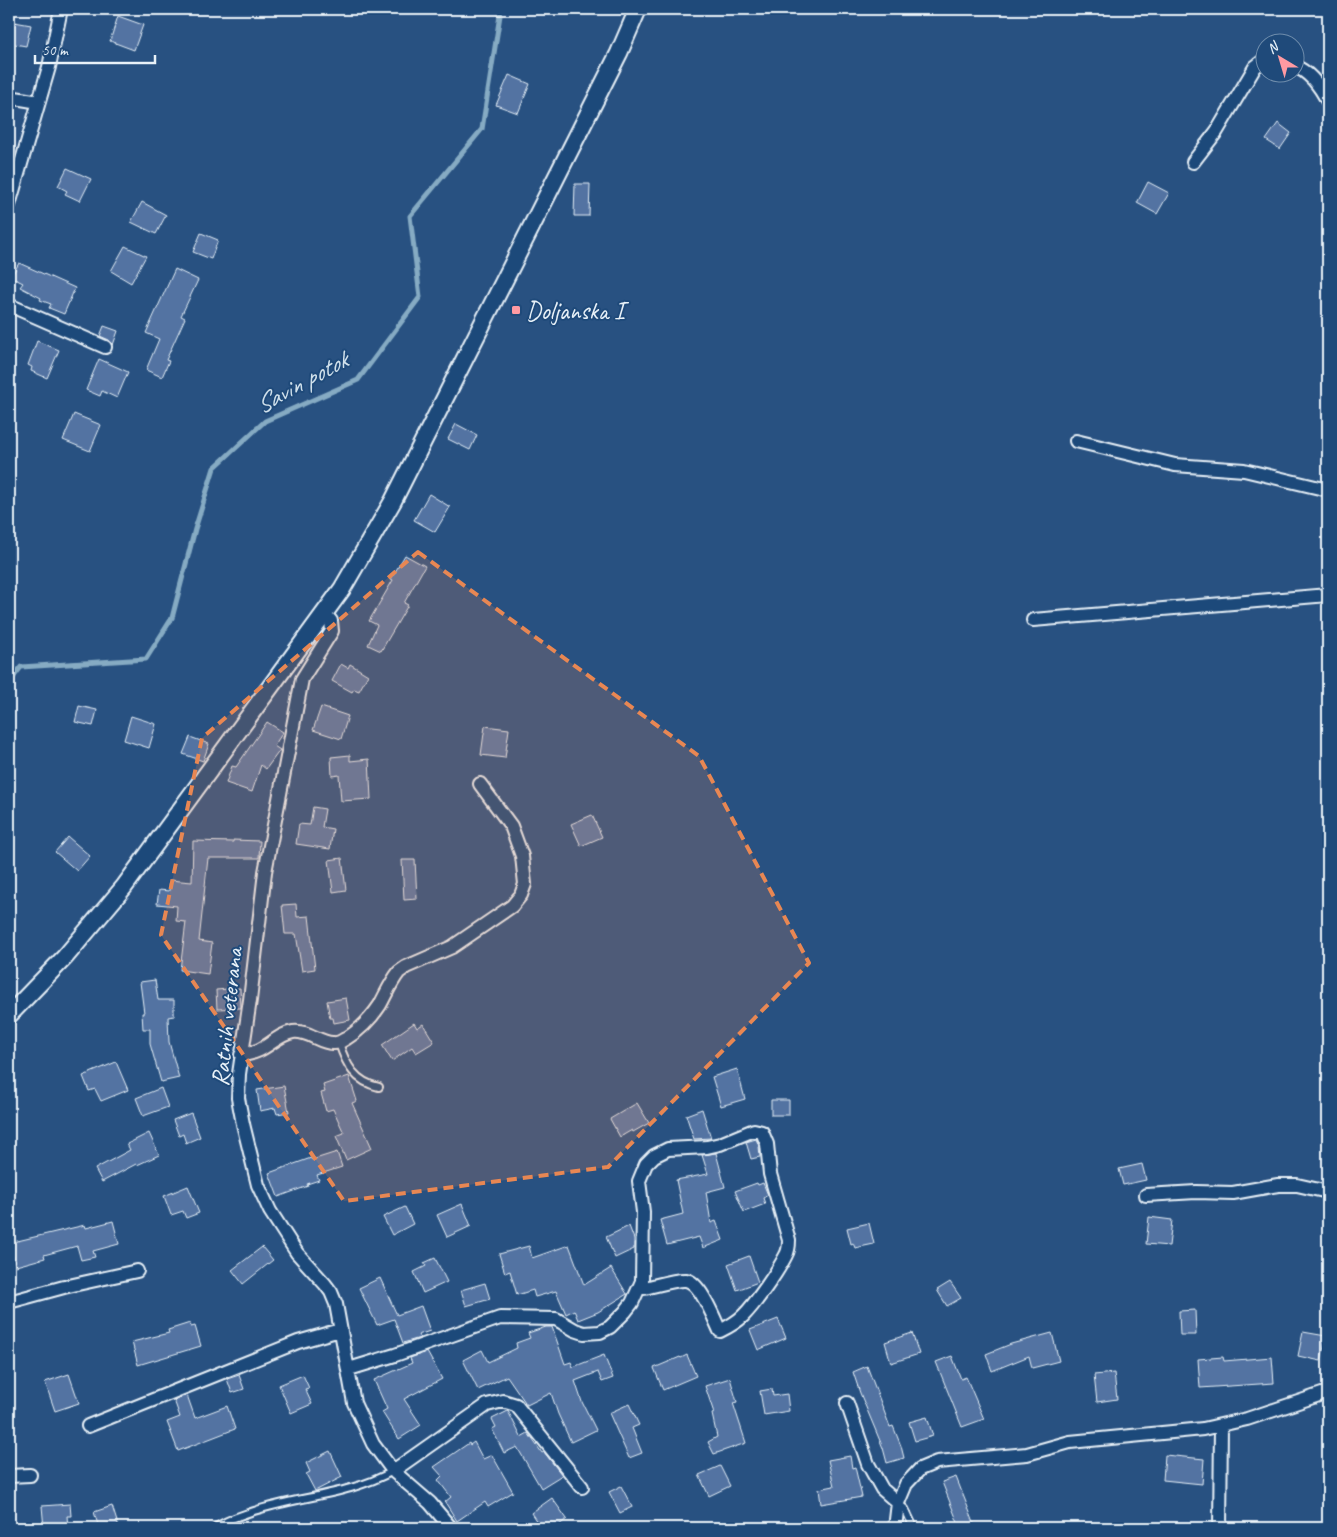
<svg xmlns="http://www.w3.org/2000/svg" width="1337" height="1537" viewBox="0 0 1337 1537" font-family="Caveat,sans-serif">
	<rect width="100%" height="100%" fill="#285181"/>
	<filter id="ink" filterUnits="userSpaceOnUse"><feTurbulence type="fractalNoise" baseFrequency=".02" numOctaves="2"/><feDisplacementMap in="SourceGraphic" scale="10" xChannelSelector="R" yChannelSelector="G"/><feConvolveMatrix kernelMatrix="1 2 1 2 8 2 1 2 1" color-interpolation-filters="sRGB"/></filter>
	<g filter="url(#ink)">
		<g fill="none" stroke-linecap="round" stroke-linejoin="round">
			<!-- stream -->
			<path stroke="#86abc3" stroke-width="5" d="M9,683L21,667L146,659L172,618L195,529L214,468L265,421L358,380L420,297L410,216L482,129L501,9"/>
		</g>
		<!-- building -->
		<path fill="#5273a2" stroke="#e8f1f8" d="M118,16L143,25L134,50L110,41Z
			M9,21L31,25L26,46L9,43Z
			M509,75L530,84L518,113L496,105Z
			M1278,123L1291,133L1280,149L1266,140Z
			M67,168L91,179L80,201L65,194L67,191L58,186Z
			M1148,182L1169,193L1157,214L1137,203Z
			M575,184H590L589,216H574Z
			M142,202L166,215L156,234L131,222Z
			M201,233L218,240L211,259L193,252Z
			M125,246L146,256L131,283L111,271Z
			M19,263L75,288L64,314L49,308L51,304L40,300L41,298L20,287L23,283L11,277Z
			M175,269L198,280L181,316L185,318L166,360L169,361L162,377L146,370L159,339L146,333Z
			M104,326L118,331L113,345L109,340L100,336Z
			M37,341L59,350L47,378L31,371L32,367L28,365Z
			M99,359L128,372L117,398L102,391L100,396L86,390Z
			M74,414L101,425L90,451L63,440Z
			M456,424L477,435L470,450L448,439Z
			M429,494L450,507L435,532L414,520Z
			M405,555L425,566L404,603L408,605L381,651L368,645L377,625L369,621L393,580L391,579Z
			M341,664L348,668L350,664L368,675L359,691L354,689L352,692L332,681Z
			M79,706L97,710L93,726L75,722Z
			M321,707L348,716L341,739L313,730Z
			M131,716L156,724L149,748L124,740Z
			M267,722L283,732L274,746L280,750L266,769L261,765L252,792L226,783L232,766L236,767Z
			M485,726L509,729L505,758L481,755Z
			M190,737L209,744L203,761L183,754Z
			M350,755V761L369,759L371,799L341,801L339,775L332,776L331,757Z
			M313,807L325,809L322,827L333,829L330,849L296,844L299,824L310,825Z
			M592,815L602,837L581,846L571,824Z
			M68,837L90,856L77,871L55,852Z
			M233,840L260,841L259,858H208L199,941L212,943L208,974L180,970L186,922L176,921L177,906L157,904L159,890L169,891L170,880L192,882L193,841L233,842Z
			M342,858L346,890L333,892L329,860Z
			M402,860H415L417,899L404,900Z
			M296,904L297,917L309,916L315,969L302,971L296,934H285L282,905Z
			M155,980L158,1000H174V1016L168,1017L169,1042L179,1078L161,1082L150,1044V1029H143L142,1013H144L140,982Z
			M240,988L241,1008L217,1009L216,990Z
			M346,998L350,1020L334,1023L333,1018H330L327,1001Z
			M414,1023L417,1028L423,1024L434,1042L416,1053L412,1047L392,1061L382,1045Z
			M116,1062L128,1090L101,1101L95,1089L89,1091L83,1076Z
			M737,1069L745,1099L721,1106L712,1077Z
			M349,1076L357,1101L352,1103L372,1148L346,1160L336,1136L344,1133L333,1109L326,1111L321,1093L325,1092L323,1085Z
			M284,1086L289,1112L277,1114L275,1108L260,1111L257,1090Z
			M161,1088L168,1107L143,1116L136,1098Z
			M771,1100H789V1115H771Z
			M637,1103L649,1123L633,1132L632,1130L620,1137L610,1119Z
			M702,1109L711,1138L694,1139L686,1115Z
			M191,1113L200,1137L186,1143L183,1134L179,1136L173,1120Z
			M149,1133L159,1155L137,1165L136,1164L102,1182L95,1169L130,1150L127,1144Z
			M756,1139L759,1146L760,1157L751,1159L746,1142Z
			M337,1152L342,1167L317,1175L319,1180L307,1184L308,1186L278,1197L269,1173L311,1158L312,1160Z
			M716,1153L725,1187L706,1192L711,1223L716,1221L723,1240L703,1248L699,1237L667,1245L660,1220L683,1214L676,1180L708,1174L702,1155Z
			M1142,1164L1146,1180L1123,1185L1119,1169Z
			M757,1183L758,1185L763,1183L768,1195L763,1198L765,1204L744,1212L735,1191Z
			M188,1186L199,1213L186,1218L183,1211L171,1215L164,1196Z
			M462,1204L471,1226L447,1237L437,1215Z
			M405,1207L413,1224L392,1235L383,1217Z
			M1149,1217L1172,1220L1169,1246L1146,1244Z
			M113,1221L119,1244L93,1251L95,1257L81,1260L77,1246L44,1255L45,1258L16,1266L13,1256L9,1257V1243L85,1225L86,1228Z
			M869,1223L874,1244L855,1248L853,1243L851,1244L847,1228Z
			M629,1226L634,1239V1249L615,1258L606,1237Z
			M569,1245L584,1285L611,1268L627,1294L598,1312L578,1320L574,1310L566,1314L556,1291L535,1297L533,1290L517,1295L510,1271L505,1273L499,1254L529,1246L532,1258Z
			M262,1247L273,1260L243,1284L232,1270Z
			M749,1256L758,1282L737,1290L728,1264Z
			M435,1258L447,1282L423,1293L414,1272L426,1266L424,1263Z
			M380,1278L397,1315L421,1306L430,1331L418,1335L420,1338L403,1343L394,1319L377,1325L359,1288Z
			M950,1282L961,1298L947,1306L937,1290Z
			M485,1283L490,1299L466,1306L461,1290Z
			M1195,1310L1196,1335H1180L1179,1311Z
			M778,1319L786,1338L758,1350L750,1330Z
			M190,1323L191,1327L195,1326L201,1346L138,1365L132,1342L169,1333L168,1330Z
			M546,1327H552L565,1364L571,1362L573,1367L604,1355L613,1378L602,1382L598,1372L575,1381L582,1402L596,1430L571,1442L558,1414L551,1393L527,1405L507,1376L478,1390L463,1360L482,1350L488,1362L517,1348L516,1343L530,1338L528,1333Z
			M1303,1332L1326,1336L1321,1361L1298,1356Z
			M912,1333L919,1354L891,1363L885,1342Z
			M1052,1333L1059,1361L1032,1368L1029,1356L992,1371L986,1354L1011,1344Z
			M427,1352L442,1379L404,1399L421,1425L399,1439L382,1412L387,1409L374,1380L412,1363L410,1358Z
			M687,1355L696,1376L663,1390L654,1368L680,1357L681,1358Z
			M952,1356L961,1379L966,1377L984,1419L962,1427L936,1362Z
			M1223,1357L1224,1361L1272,1357L1274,1383L1200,1388L1198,1359Z
			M867,1366L890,1427L893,1426L901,1446L904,1458L887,1463L883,1448L860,1393L853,1372Z
			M1114,1373L1117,1399L1097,1402L1094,1375Z
			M69,1374L79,1403L55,1411L45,1382Z
			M239,1375L244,1389L232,1393L227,1379Z
			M303,1375L309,1388L305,1389L312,1404L291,1413L279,1385Z
			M730,1378L737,1402L733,1403L746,1443L714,1454L708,1442L717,1437L712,1414L714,1413L705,1386Z
			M772,1389L773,1396L787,1394L789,1411L764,1415L760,1391Z
			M187,1395L195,1418L227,1406L235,1429L178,1451L167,1422L180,1417L174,1400Z
			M629,1404L639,1425L632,1428L642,1453L629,1458L609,1413Z
			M508,1411L521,1437L528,1433L542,1453L544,1452L562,1475L541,1488L517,1447L504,1453L492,1429L496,1427L492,1419Z
			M927,1417L933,1436L915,1441L909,1422Z
			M474,1442L483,1459L492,1455L513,1492L488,1507L485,1502L457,1521L445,1502L451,1497L438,1480L442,1476L434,1467L469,1443L470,1445Z
			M330,1451L342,1477L315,1491L306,1474L310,1472L306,1463Z
			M1165,1455L1204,1459L1202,1484L1163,1480Z
			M850,1456L852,1468L855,1467L862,1497L821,1504L819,1489L834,1486L828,1460Z
			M720,1466L730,1486L709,1496L699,1475Z
			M956,1477L976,1528H960L942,1482Z
			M621,1486L632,1507L620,1513L609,1492Z
			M552,1498L567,1519L555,1528H541L531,1513Z
			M70,1504L71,1516H67L68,1528H44L42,1506Z
			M112,1506L119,1528H99L94,1512Z"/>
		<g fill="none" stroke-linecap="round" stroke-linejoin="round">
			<defs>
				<path id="service" d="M339,1043C346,1065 355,1082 379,1087
					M898,1503L905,1509L914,1528
					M215,1528C227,1519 240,1516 254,1511C300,1496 350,1495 393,1471"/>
				<path id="minor" d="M1294,66C1310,72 1321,88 1328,102
					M9,97L39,102
					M1193,162L1217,131L1255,67L1264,60
					M9,205L49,67L61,9
					M9,305L105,347
					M1076,441L1175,465L1244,470L1328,490
					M324,613L331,621L332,631L302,679L265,872L250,1000L239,1074L238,1098L243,1124L258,1185L270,1211L297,1253L325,1284L331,1292L336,1304L354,1403L373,1444L393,1471L430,1503L451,1528
					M1033,620L1328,595
					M241,1055C267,1053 274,1035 293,1032C308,1030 319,1043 333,1043C339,1044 343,1040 347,1038C360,1030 372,1017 380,1005C386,994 391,982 399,972L406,967L452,947L512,906L521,895L525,884L522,856L511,826L480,784
					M1146,1195L1196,1192L1233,1193L1278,1185H1297L1328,1192
					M9,1302L64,1287L137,1271
					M349,1369L395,1355L500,1318L556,1319L575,1330L584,1333L600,1332L610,1327L625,1312L632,1303L642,1281L643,1212L639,1181L646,1164L654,1156L668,1149L707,1147L720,1144L754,1130L762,1132L767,1144L770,1174L789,1240C789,1245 789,1250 786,1255C778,1271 756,1303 743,1316C737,1322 728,1327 720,1331C714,1318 700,1282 686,1280C675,1279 655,1286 644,1288H640
					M847,1403L868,1464L882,1489L898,1503
					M88,1426L298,1342L340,1330
					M393,1471L487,1405L503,1401L516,1405L582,1487
					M9,1476L30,1475
					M895,1528L898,1503L906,1484L920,1469L937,1462L1027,1454L1070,1442L1203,1429L1247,1419L1328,1392
					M1220,1528L1221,1425"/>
				<path id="tertiary" d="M9,1015L65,957L124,887L342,589L393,501L619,53L638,9"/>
			</defs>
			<!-- service casing -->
			<use href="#service" stroke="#e8f1f8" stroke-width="10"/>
			<!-- minor casing -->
			<use href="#minor" stroke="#e8f1f8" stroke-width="16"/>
			<!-- tertiary casing -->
			<use href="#tertiary" stroke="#e8f1f8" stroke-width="20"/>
			<!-- service -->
			<use href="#service" stroke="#1f4a7a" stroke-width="6"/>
			<!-- minor -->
			<use href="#minor" stroke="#1f4a7a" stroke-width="12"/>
			<!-- tertiary -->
			<use href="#tertiary" stroke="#1f4a7a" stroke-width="16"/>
		</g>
	</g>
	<!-- marked area -->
	<path fill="#e88753" fill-opacity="0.2" stroke="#e88753" stroke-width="4" stroke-dasharray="10 6" stroke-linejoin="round" d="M418,552L699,756L809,963L608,1167L344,1201L161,935L202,738Z"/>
	<!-- markers -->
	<rect fill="#ff9aa2" stroke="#1f4a7a" stroke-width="2" x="511" y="305" width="10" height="10" rx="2.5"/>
	<g text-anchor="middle" stroke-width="4" stroke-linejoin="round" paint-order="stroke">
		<!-- poi labels -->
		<g font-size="25" fill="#e8f1f8" stroke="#1f4a7a" text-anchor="start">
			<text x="526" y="319">Doljanska I</text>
		</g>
		<!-- street labels -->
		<g font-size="25" fill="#e8f1f8" stroke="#1f4a7a">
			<text transform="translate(226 1017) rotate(-84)" y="9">Ratnih veterana</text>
		</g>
		<!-- water labels -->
		<g font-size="26" font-style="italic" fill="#d0e0eb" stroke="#1f4a7a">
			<text transform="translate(301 382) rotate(-29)" y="9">Savin potok</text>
		</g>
	</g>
	<!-- margin -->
	<rect width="1337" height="1537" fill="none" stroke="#1f4a7a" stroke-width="30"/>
	<rect x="15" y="15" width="1307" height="1507" fill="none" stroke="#e8f1f8" stroke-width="2" filter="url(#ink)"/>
	<!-- north arrow -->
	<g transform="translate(1280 58) rotate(322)"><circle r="24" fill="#1f4a7a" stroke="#6f8dac"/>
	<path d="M0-4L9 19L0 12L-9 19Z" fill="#ff9aa2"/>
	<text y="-8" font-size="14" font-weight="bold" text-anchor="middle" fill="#e8f1f8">N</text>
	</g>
	<!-- scale -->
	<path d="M35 55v8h120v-8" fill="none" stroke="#e8f1f8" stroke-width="2.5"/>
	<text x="42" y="55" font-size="15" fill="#e8f1f8" stroke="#1f4a7a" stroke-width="4" paint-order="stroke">50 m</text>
</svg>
